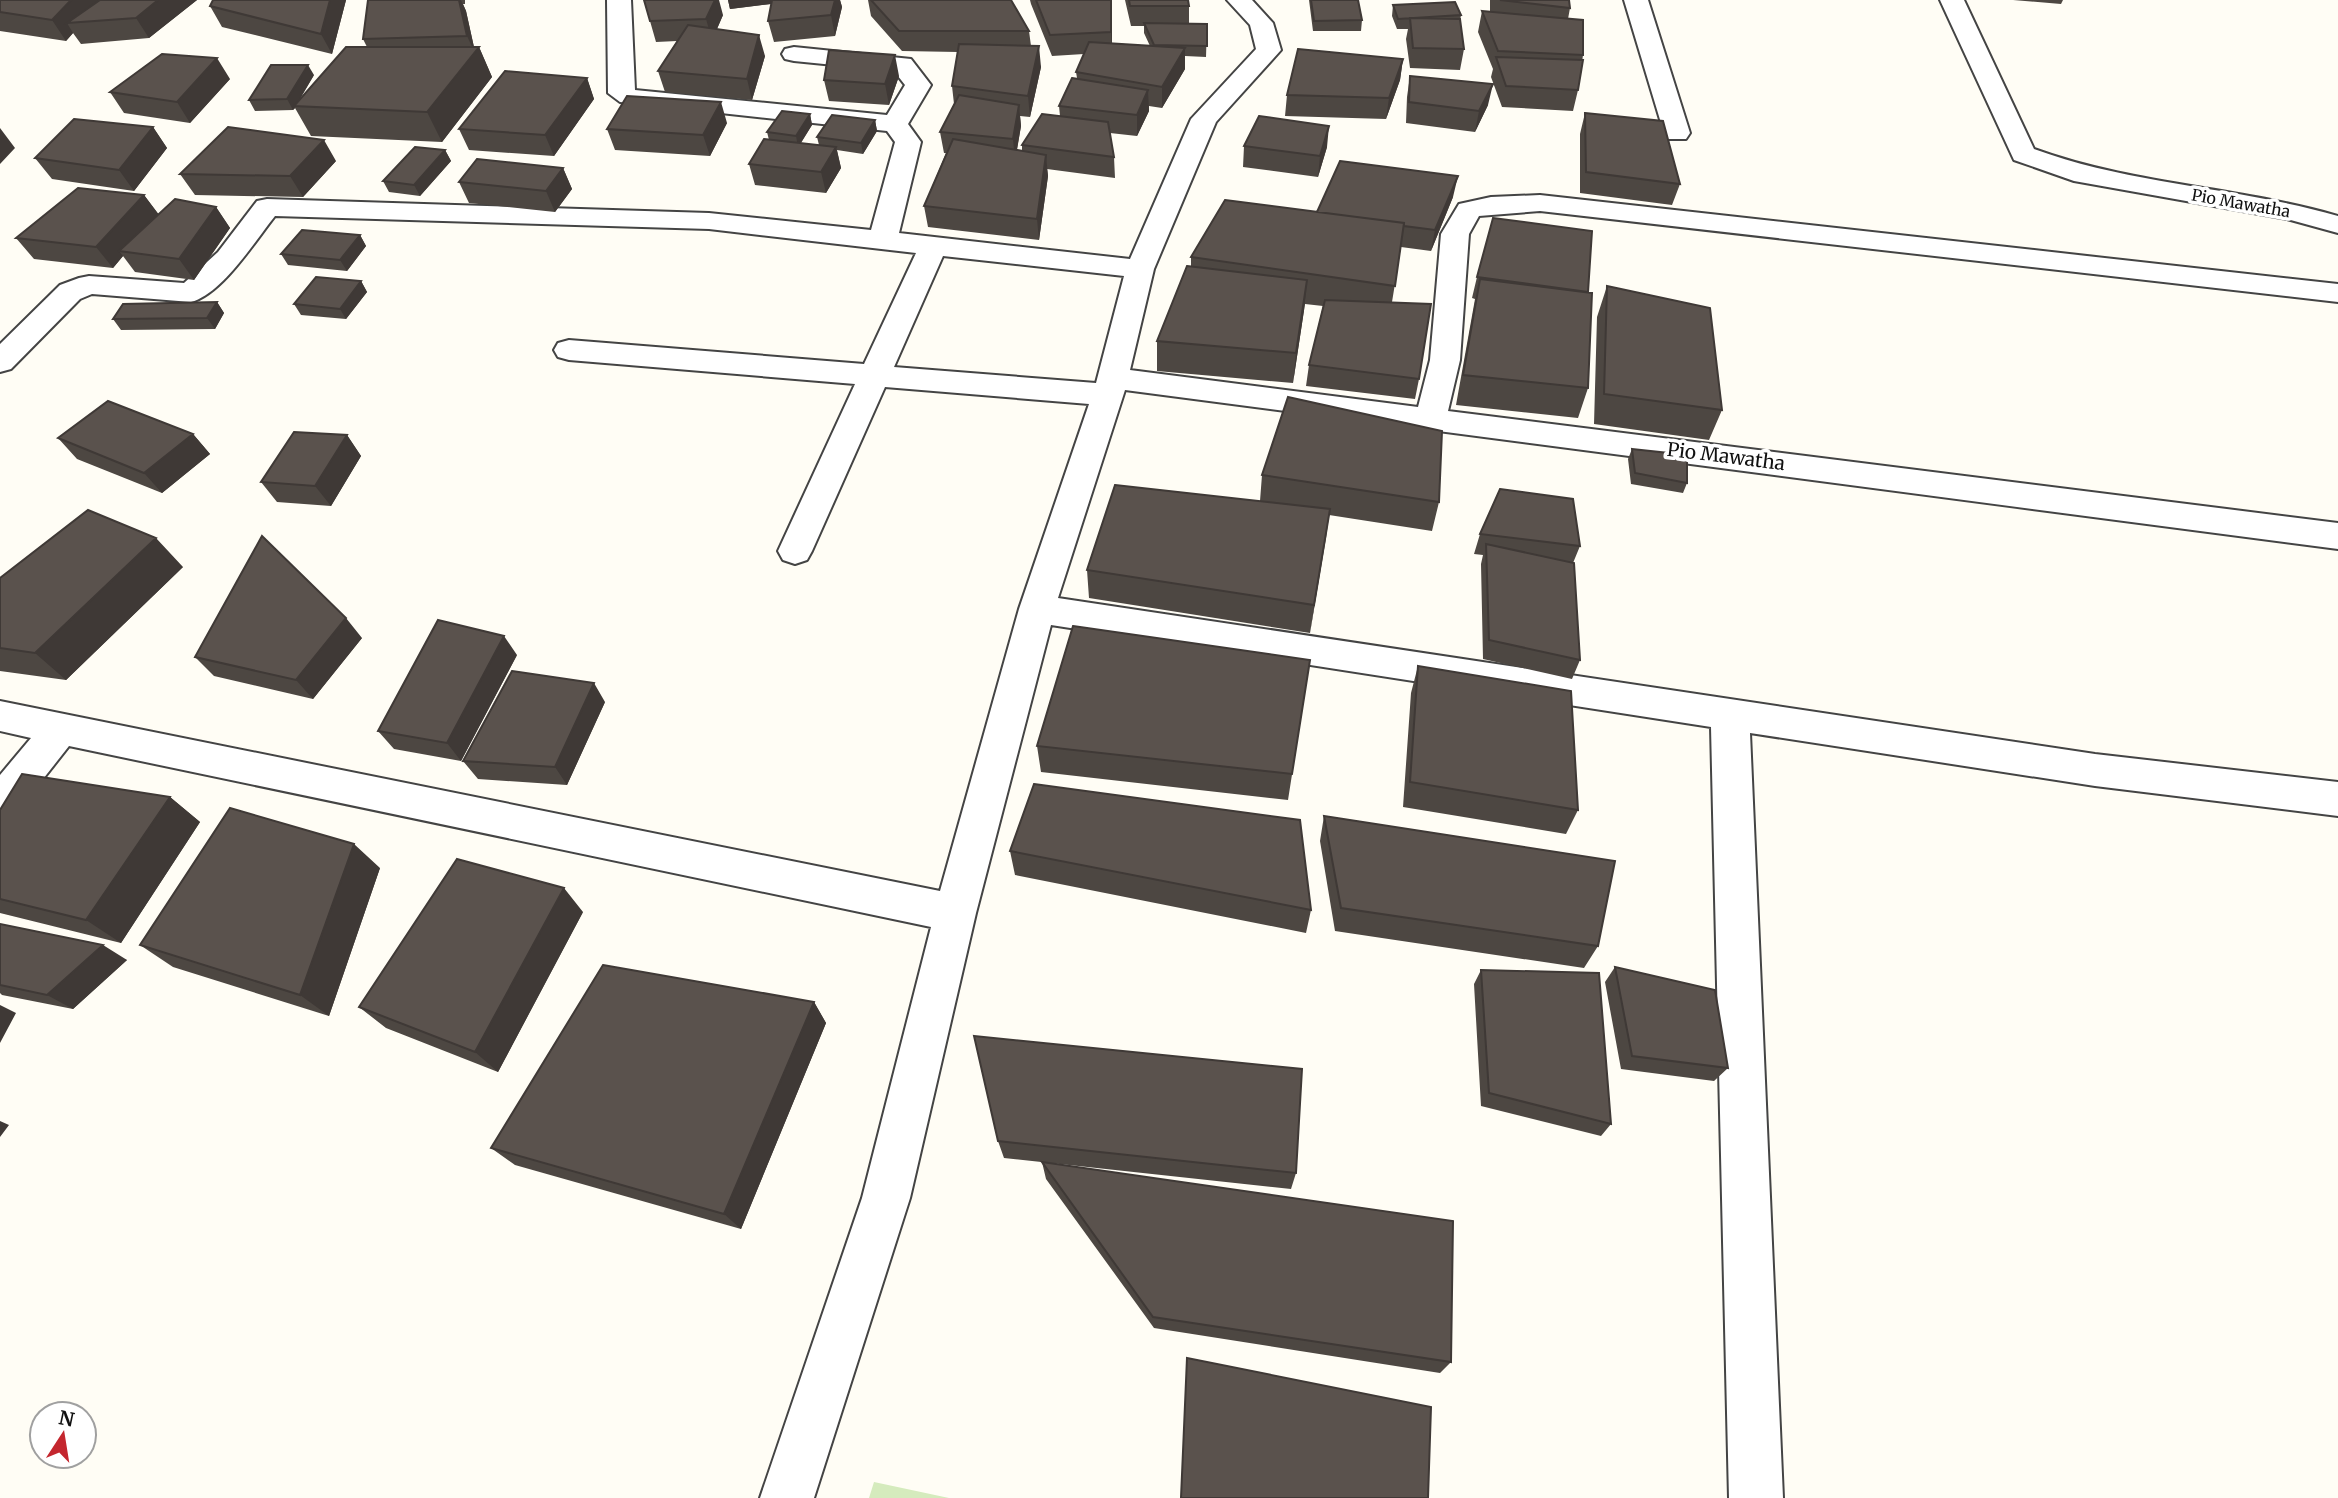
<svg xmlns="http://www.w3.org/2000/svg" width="2338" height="1498" viewBox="0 0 2338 1498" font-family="Merriweather,serif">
	<rect width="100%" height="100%" fill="#fffdf5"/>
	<!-- green -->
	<path fill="#d5ebbd" d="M874,1482L949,1498H869Z"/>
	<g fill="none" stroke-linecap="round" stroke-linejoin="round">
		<defs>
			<path id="minor" d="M607,0H631L635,90L887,115L905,85L894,71L794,61L785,59L782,54L785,49L794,47L911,59L931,85L908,124L921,142L899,233L1130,259L1191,119L1256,49L1250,25L1227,0H1252L1273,23L1281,50L1216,122L1154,269L1130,370L1418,407L1430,360L1441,234L1459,204L1491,197L1540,195L2338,284V302L1540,211L1479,216L1469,234L1460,360L1448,411L2338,523V549L1125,390L1058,598L2095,754L2338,782V816L2095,786L1750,733L1783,1498H1729L1711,727L1051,625L976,913L910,1198L814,1498H760L862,1198L931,927L69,746L14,816L0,821V775L31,738L0,731V701L940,891L1019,609L1089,404L885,387L812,551L807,560L795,564L783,560L778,551L855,384L569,360L558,357L554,350L558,343L569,340L864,364L916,253L709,229L275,216C255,241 222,294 191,302L92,294L80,299L11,369L0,372V344L60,285L79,278L89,276L184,283L218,252L257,201L267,199L709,213L871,230L895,142L887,131L620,102L608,93ZM943,256L1124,276L1096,383L894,367Z
				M1624,0H1648L1690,133L1686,139H1668L1664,133Z
				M1940,0H1964L2034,149C2132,185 2238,187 2338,216V233L2287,219L2074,181L2014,160Z"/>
		</defs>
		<!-- minor casing -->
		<use href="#minor" stroke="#444" stroke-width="4"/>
		<!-- minor -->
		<use href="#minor" fill="#fff" fill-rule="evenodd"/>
	</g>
	<!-- wall -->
	<path fill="#4d4742" d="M0,0H197L149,38L81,44L73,33L66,41L0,31Z
		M213,0H346L332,54L222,27L210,6Z
		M368,0H465V4H463L466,11L474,47H479L492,77L442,142L311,136L295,108L293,110L255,111L249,100L314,75L300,98L367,47L363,39Z
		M728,0H840L842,7L835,36L774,42L768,21L771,4L730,9Z
		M868,0H1011L1029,31L1031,46L1041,67L1030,117L1020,116L1021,126L1017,150L1022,151V145L1060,116L1059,106L1077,78L1076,72L1084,54L1052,56L1031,4L1030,0H1112V43L1150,46L1144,33V26H1131L1125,0H1188L1189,6V23L1207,24L1206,57L1185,56V69L1162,108L1149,106V111L1137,136L1110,133L1114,157L1115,178L1047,169L1048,176L1039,240L928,227L924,206L946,153H944L940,132L954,104L952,86L958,52L902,51L871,16Z
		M1309,0H1358L1362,20L1361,31H1313Z
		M1490,0H1569L1570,8L1568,19L1583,55L1578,90L1573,111L1502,107L1491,77L1493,69L1478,32L1482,11L1490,12Z
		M2013,0H2063L2061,4Z
		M1393,5L1461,15L1460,21L1464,49L1460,70L1410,68L1406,39L1408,29H1397L1392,16Z
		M723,15L717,29L765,56L752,100L665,92L658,71L677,41L656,42L650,21Z
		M1403,59L1400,80L1386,119L1285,116L1287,95Z
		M899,76L889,105L829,101L824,80Z
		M1410,76L1488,105L1475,132L1406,123L1407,97Z
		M587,78L594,99L554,156L469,150L459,129Z
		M230,79L190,123L124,113L110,92Z
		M1585,113L1680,184L1672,205L1580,193V134Z
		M810,114L812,125L801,143L819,145L817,137L875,120L877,131L863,154L837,150L841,168L826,193L755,185L749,164L769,140L767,132Z
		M727,123L710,156L615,150L607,129Z
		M153,127L167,148L134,191L52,179L35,158Z
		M1244,146L1327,147L1318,177L1243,167Z
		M445,150L451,161L420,196L389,192L383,181Z
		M336,161L303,197L195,195L180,174Z
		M563,168L572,189L555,212L469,203L459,182Z
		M144,195L158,214L216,207L230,228L194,280L135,272L123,256L113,268L34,259L16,238Z
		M1453,197L1431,251L1401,247L1392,302L1419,379L1415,399L1306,386L1309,365L1323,306L1305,304L1293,383L1157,371V341L1191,267V257L1317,212Z
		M360,235L366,246L347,271L288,265L281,254Z
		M1477,277L1587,292L1588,388L1578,418L1456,405L1475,299L1472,298Z
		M361,281L367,292L346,319L301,315L294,304Z
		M1607,286L1722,410L1709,440L1594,424L1597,317Z
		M217,302L224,313L215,329L121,330L113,319Z
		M193,434L210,454L162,493L77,459L58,438Z
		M347,435L361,456L331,506L277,502L261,482Z
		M1632,449L1687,483L1683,493L1631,484L1628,459Z
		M1262,475L1439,502L1432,531L1329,515L1310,633L1089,598L1087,570L1260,501Z
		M1480,534L1580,546L1573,563L1580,660L1572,679L1483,659L1481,564L1483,555L1474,554Z
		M183,567L66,680L0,671V578Z
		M362,638L313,699L214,676L195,657Z
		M517,655L461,761L394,749L378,731Z
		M1310,660L1288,800L1041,772L1037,746Z
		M1418,666L1578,810L1566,834L1403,807L1411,693Z
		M605,702L567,785L478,779L463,761Z
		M170,797L200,822L121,943L0,913V810Z
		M1324,816L1598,946L1584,968L1335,931L1320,841Z
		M1010,851L1311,910L1306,933L1015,875Z
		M380,868L329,1016L173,967L140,945Z
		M583,912L498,1072L386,1028L359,1007Z
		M0,924L127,960L73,1009L2,995L0,993Z
		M1615,967L1728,1068L1714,1081L1621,1069L1605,982Z
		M1481,970L1611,1124L1601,1136L1481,1106L1474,984Z
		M814,1002L826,1023L741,1229L515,1165L491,1148Z
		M998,1141L1296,1173L1291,1189L1004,1158Z
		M1042,1162L1451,1362L1440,1373L1154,1328L1046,1179Z"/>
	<!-- shaded-wall -->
	<path fill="#3f3936" d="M71,0H104L67,23L73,33L66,41L52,20Z
		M158,0H197L149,38L136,18Z
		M330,0H346L332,54L321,34Z
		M459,0H461L466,11L475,52L479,47L492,77L442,142L427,112L475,53L467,36Z
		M715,0H719L723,15L712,40L706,19Z
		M728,0H804L730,9Z
		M835,0H840L842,7L835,36L831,15Z
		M1111,0H1112V53L1111,32Z
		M759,35L765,56L752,100L747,79Z
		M1039,46L1041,67L1030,117L1028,96Z
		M1185,48V69L1162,108V87Z
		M895,55L899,76L889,105L885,84Z
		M217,58L230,79L190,123L177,102Z
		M1403,59L1400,80L1386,119L1389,98Z
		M308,65L314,75L296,106H294L295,108L293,110L287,99Z
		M587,78L594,99L554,156L545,135Z
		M1493,84L1488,105L1475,132L1479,111Z
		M1148,90L1149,111L1137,136V115Z
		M721,102L727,123L710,156L703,135Z
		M1019,105L1021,126L1015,160L1013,139Z
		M810,114L812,125L798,147L796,136Z
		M875,120L877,131L863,154L861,143Z
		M1329,126L1327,147L1318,177L1320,156Z
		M153,127L167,148L134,191L119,170Z
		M0,128L15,148L0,164Z
		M324,140L336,161L303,197L290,176Z
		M836,147L841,168L826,193L821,172Z
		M445,150L451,161L420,196L414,185Z
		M1046,155L1048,176L1039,240L1037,219Z
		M563,168L572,189L555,212L546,191Z
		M1458,176L1453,197L1431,251L1435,230Z
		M144,195L160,216L119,251L123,256L113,268L96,247Z
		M216,207L230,228L194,280L179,259Z
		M360,235L366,246L347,271L340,260Z
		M1307,280L1304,310L1293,383L1296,353Z
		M361,281L367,292L346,319L340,309Z
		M217,302L224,313L215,329L207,318Z
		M193,434L210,454L162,493L144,473Z
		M347,435L361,456L331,506L315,486Z
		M1330,509L1326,538L1310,633L1314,605Z
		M156,538L183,567L66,680L35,653Z
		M346,618L362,638L313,699L296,680Z
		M504,636L517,655L461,761L447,743Z
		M594,683L605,702L567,785L555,767Z
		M170,797L200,822L121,943L86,920Z
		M354,844L380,868L329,1016L300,995Z
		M564,888L583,912L498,1072L475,1052Z
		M103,945L127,960L73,1009L47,995Z
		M814,1002L826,1023L741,1229L724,1214Z
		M0,1005L16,1013L0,1043Z
		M0,1121L9,1125L0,1137Z"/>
	<!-- building -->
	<path fill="#5a524d" stroke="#3f3936" stroke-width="2" d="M0,0H71L52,20L0,12Z
		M100,0H158L136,18L67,23Z
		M213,0H330L321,34L210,6Z
		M368,0H459L467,36L363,39Z
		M644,0H715L706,19L650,21Z
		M772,0H835L831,15L768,21Z
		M871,0H1011L1029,31H899Z
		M1036,0H1111V32L1050,35Z
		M1129,0H1188L1189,6H1130Z
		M1311,0H1358L1362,20L1314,21Z
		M1500,0H1569L1570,8Z
		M1455,2L1461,15L1398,19L1393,5Z
		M1482,11L1583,20V55L1498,51Z
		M1410,18L1460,19L1464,49L1413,48Z
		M1144,23L1207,24V46L1154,45Z
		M688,25L759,35L747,79L658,71Z
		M1089,42L1185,48L1162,87L1076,72Z
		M959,44L1039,46L1028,96L952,86Z
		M346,47H479L427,112L294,106Z
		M1298,49L1403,59L1389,98L1287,95Z
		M829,50L895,55L885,84L824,80Z
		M162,54L217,58L177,102L110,92Z
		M1496,57L1583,60L1578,90L1506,86Z
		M271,65H308L287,99L249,100Z
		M505,71L587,78L545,135L459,129Z
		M1410,76L1493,84L1479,111L1409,102Z
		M1072,78L1148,90L1137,115L1059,106Z
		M959,95L1019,105L1013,139L940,132Z
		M627,96L721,102L703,135L607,129Z
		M782,111L810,114L796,136L767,132Z
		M1585,113L1663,121L1680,184L1586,172Z
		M1042,114L1108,122L1114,157L1022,145Z
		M832,115L875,120L861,143L817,137Z
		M1259,116L1329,126L1320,156L1244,146Z
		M74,119L153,127L119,170L35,158Z
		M228,127L324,140L290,176L180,174Z
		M764,139L836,147L821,172L749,164Z
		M953,139L1046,155L1037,219L924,206Z
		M415,147L445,150L414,185L383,181Z
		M477,159L563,168L546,191L459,182Z
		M1340,161L1458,176L1435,230L1404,226V223L1317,212Z
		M78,188L144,195L96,247L16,238Z
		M175,199L216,207L179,259L119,251Z
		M1225,200L1404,223L1395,286L1191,257Z
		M1493,218L1592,231L1588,292L1477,277Z
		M302,230L360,235L340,260L281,254Z
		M1187,266L1307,280L1296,353L1157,341Z
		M316,277L361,281L340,309L294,304Z
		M1480,279L1592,293L1588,388L1463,375Z
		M1607,286L1710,308L1722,410L1604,394Z
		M1325,300L1431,304L1419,379L1309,365Z
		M217,302L207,318L113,319L123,304Z
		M1288,397L1442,431L1439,502L1262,475Z
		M108,401L193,434L144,473L58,438Z
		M294,432L347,435L315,486L261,482Z
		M1632,449L1687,455V483L1635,473Z
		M1115,485L1330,509L1314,605L1087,570Z
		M1500,489L1573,499L1580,546L1480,534Z
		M88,510L156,538L35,653L0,648V578Z
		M262,536L346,618L296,680L195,657Z
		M1486,544L1574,563L1580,660L1489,640Z
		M438,620L504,636L447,743L378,731Z
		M1073,626L1310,660L1292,774L1037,746Z
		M1418,666L1571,691L1578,810L1410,782Z
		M512,671L594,683L555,767L463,761Z
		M22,774L170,797L86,920L0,899V810Z
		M1034,784L1300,820L1311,910L1010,851Z
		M230,808L354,844L300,995L140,945Z
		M1324,816L1615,861L1598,946L1341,908Z
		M457,859L564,888L475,1052L359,1007Z
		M0,924L103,945L47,995L0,985Z
		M603,965L814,1002L724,1214L491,1148Z
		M1615,967L1715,990L1728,1068L1632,1056Z
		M1481,970L1599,973L1611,1124L1489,1093Z
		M974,1036L1302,1069L1296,1173L998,1141Z
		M1042,1162L1453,1221L1451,1362L1153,1317Z
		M1187,1358L1431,1407L1428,1498H1181Z"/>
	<g text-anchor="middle" stroke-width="7" stroke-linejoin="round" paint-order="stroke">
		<!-- far-street labels -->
		<g font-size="16" fill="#111" stroke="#fff">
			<text transform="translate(2241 203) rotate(10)" y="6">Pio Mawatha</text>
		</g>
		<!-- street labels -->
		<g font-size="19" fill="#111" stroke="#fff">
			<text transform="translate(1726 456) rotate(7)" y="7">Pio Mawatha</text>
		</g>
	</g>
	<!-- north arrow -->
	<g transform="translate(63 1435) rotate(12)"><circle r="33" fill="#ffffff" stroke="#a0a0a0" stroke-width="2"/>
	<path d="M0-5L12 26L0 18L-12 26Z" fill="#c4262e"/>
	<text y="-10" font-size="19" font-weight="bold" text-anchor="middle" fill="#111111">N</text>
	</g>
</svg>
